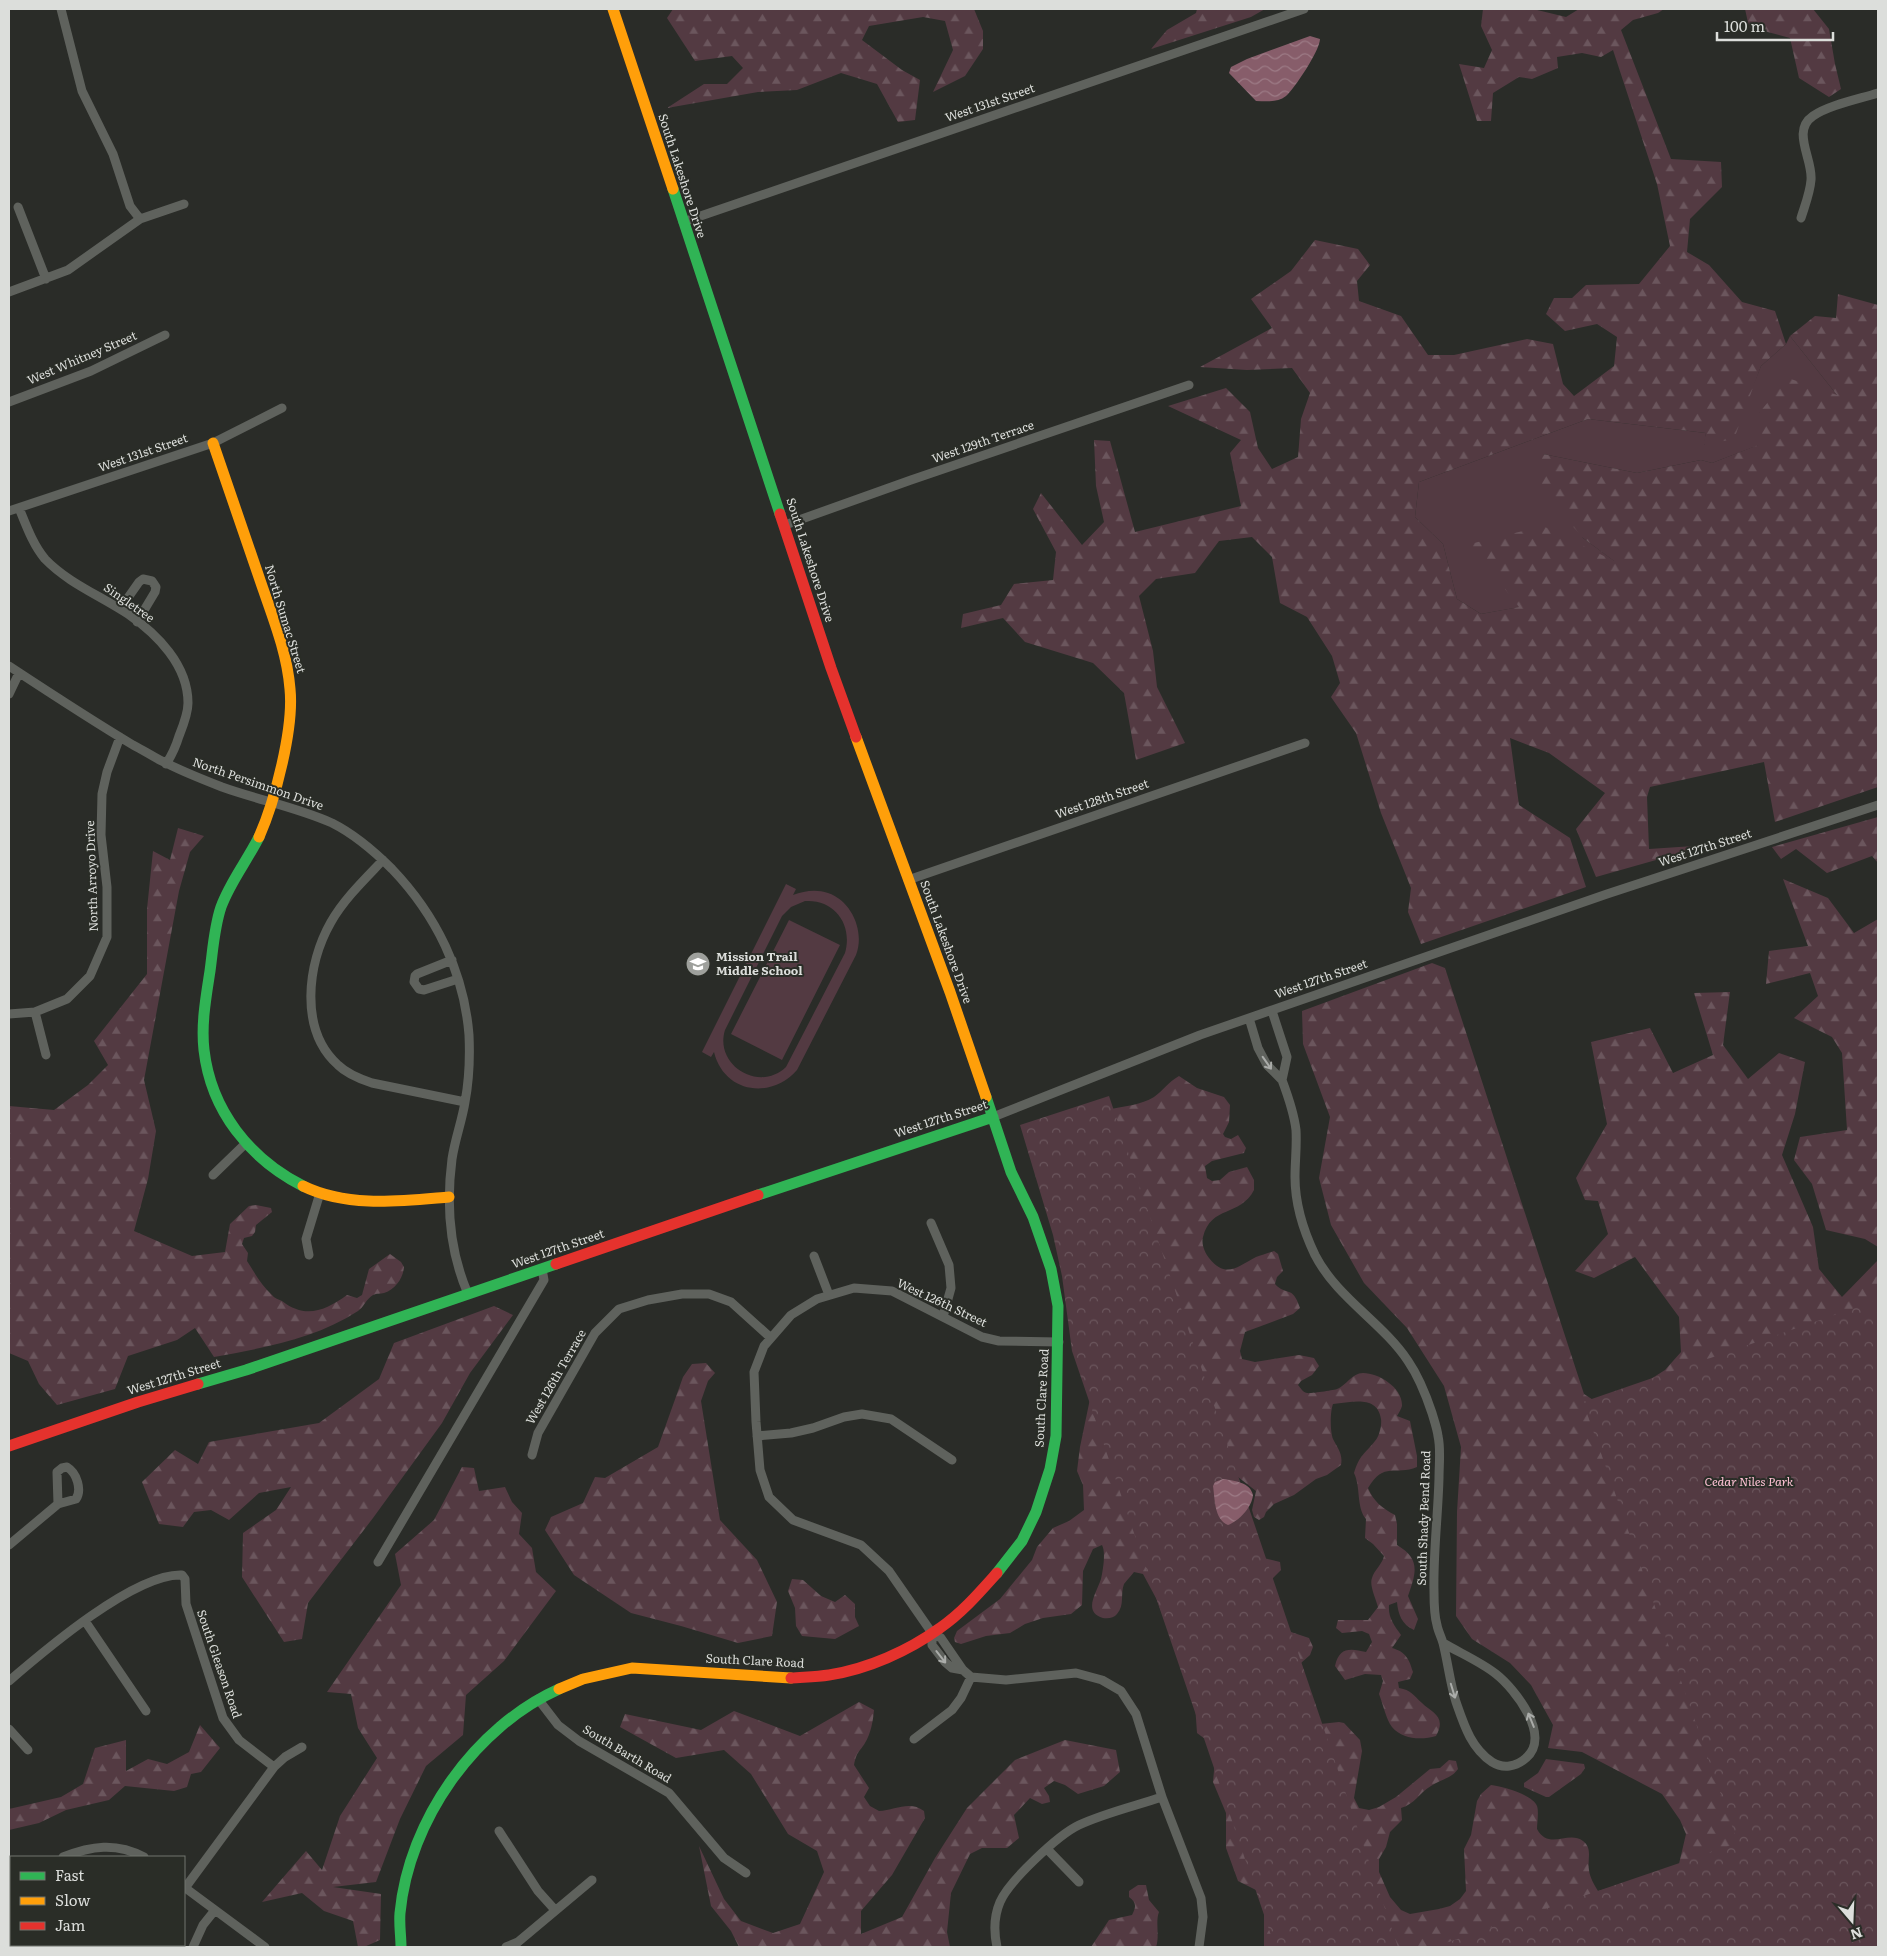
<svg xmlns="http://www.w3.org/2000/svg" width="1887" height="1956" viewBox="0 0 1887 1956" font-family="Literata,serif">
	<defs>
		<pattern id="forest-firs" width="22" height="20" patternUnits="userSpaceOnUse" patternTransform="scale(1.25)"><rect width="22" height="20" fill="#533a42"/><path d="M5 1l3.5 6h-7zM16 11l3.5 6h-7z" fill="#6b565d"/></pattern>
		<pattern id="park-crowns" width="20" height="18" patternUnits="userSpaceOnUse" patternTransform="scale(1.25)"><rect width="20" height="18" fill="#533a42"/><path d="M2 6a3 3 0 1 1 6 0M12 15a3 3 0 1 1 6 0" fill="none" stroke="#6b565d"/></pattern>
		<pattern id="water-waves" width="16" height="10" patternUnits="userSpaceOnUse" patternTransform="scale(1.25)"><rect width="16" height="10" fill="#875d6a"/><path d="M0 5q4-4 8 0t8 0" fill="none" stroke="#9d7b86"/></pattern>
	</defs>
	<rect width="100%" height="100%" fill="#2a2c28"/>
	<!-- grass -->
	<path fill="#533a42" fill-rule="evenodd" d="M1790,336L1837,395L1759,413V445L1712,463L1701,460L1637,473L1543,454L1583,538L1617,563L1471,544L1520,607L1481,614L1457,599L1443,544L1415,517L1419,482L1588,419L1706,433L1704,445L1750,393L1761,366L1786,344Z
		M786,884L796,889L793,895C804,891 816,889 828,893C852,901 865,932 856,955L797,1070C771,1100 724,1093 714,1052L711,1057L702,1052ZM805,901C835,899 853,925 845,953L786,1067C759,1093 714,1065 725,1030L782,916L791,907Z
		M789,920L840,945L782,1060L731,1034Z"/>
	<!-- forest -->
	<path fill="url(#forest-firs)" d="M673,9H800L802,10L804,9H974L983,31V49L965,76L933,92L953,50L945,21L923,17L869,26L862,40L902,70L920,80L915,120L898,122L877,84L841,73L797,90L758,92L667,108L704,84H727L743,68L732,56L695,61L667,18Z
		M1197,9H1265L1251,17L1151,49L1167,30L1196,13Z
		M1483,9H1533L1566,17L1579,9H1664L1658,13L1633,20L1621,30L1671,159L1721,162L1722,187L1690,219L1687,252L1709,265L1742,302L1775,311L1786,344L1761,366L1734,439L1703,445L1706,433L1588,419L1419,482L1415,517L1443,544L1457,599L1481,614L1519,607L1470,544L1543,526L1614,561L1583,538L1534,482L1543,454L1637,473L1701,460L1712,463L1758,445L1759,413L1788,378L1837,395L1790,336L1815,316L1836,318L1838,294L1878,305V787L1775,822L1764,762L1650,787L1647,797L1649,849L1709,845L1596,877L1576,829L1605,793L1549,753L1510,738L1519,805L1570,838L1586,887L1421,944L1408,912L1411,888L1381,813L1356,733L1331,697L1340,683L1332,656L1307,617L1280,603L1272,557L1252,537L1219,541L1195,573L1156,579L1139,596L1153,651L1157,687L1185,743L1136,760L1124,693L1093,663L1025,642L1003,618L961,628L963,614L1001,605L1014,584L1053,580L1056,552L1033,509L1041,493L1082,545L1104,522L1096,486L1094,440L1110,441L1135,532L1241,506L1230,453L1241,440L1168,406L1226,388L1250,412L1258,448L1272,469L1298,457L1301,419L1310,393L1292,368L1247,370L1200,367L1272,328L1251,299L1291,271L1315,240L1358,249L1370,265L1357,281L1359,301L1401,316L1428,355H1454L1527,339L1553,344L1563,384L1574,396L1614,366L1617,337L1597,324L1565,331L1546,314L1554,298H1572L1586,285L1639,284L1670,246L1657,184L1613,50L1601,57L1582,53L1557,57L1558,68L1532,79L1519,77L1493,93L1491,121H1477L1459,64L1484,68L1492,50L1481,26Z
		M1745,9H1813L1829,29L1835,64L1841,89L1829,97L1799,78L1790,38L1749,27Z
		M1878,817V863L1872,856L1827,873L1796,849L1781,859L1772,847Z
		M178,828L204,836L190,852L179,891L144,1080L156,1131L148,1179L134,1231L192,1256L225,1252L230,1224L249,1206L256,1205L271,1208L272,1212L256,1225L255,1232L252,1236L244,1238L242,1244L248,1253L247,1261C254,1272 262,1286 272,1295C274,1298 278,1299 282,1301C305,1319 325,1311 347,1295L357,1298L362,1295L369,1269L390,1254L401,1262L404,1267C403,1278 396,1289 384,1293C380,1294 377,1293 373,1295C366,1299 364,1307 358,1311C315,1339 263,1348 214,1357L195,1328L177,1340L128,1356L115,1389L57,1405L39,1384L28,1361L9,1353V1106L54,1110L88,1085L108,1065L94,1041L147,974V909L153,851L170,860Z
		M1783,879L1828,898L1854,933L1878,919V1247L1865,1239L1826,1230L1812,1184L1794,1160L1800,1137L1847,1130L1842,1053L1832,1037L1794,1018L1818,996L1810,973L1766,984L1769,951L1808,946Z
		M1432,963L1445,968L1584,1394L1601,1405L1635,1389L1665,1370L1681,1352L1679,1317L1635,1257L1594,1278L1575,1271L1608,1234L1598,1201L1585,1200L1576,1178L1607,1124L1591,1042L1650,1028L1673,1073L1713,1055L1694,993L1730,992L1723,1045L1748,1079L1779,1053L1805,1062L1795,1114L1782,1155L1813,1227L1819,1269L1842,1297L1878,1260V1947H1264V1894L1238,1881L1226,1848V1813L1213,1782L1216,1749L1302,1726L1339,1722L1344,1723L1360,1740L1362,1751L1354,1798L1359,1808L1369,1810L1379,1807L1396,1797L1430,1769L1440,1768L1449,1760L1456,1761L1458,1769C1451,1779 1441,1779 1431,1786C1419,1793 1415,1804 1401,1808L1402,1820L1390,1832L1386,1847L1379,1859V1872L1390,1897L1401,1910L1410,1914L1439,1909L1450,1906L1460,1899L1466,1891L1464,1849L1471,1835L1477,1801L1481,1794L1491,1785C1502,1786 1533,1795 1537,1806C1539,1812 1537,1823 1537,1829C1549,1851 1568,1830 1583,1841C1593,1849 1587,1859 1589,1870C1590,1878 1594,1884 1598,1891L1678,1868L1686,1834L1680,1820L1662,1794L1582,1752L1548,1748L1553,1725L1531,1685L1510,1663L1472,1639L1456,1616L1457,1512L1461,1447L1444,1386L1407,1328L1364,1283L1331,1225L1319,1178L1330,1117L1303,1044L1302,1011Z
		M1179,1076L1197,1088L1224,1097L1230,1105L1229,1122L1223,1134L1225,1137L1231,1139L1238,1135L1246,1148L1244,1153L1212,1161L1205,1166L1207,1178L1212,1181L1220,1180L1229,1172L1247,1167L1254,1180V1190C1240,1217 1211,1205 1203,1237C1201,1244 1205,1253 1209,1258C1226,1279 1237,1267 1256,1257C1261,1255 1268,1253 1274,1251L1278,1254L1283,1271L1277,1277L1275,1284C1287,1297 1292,1284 1300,1308L1293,1314L1245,1332L1240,1351L1242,1359L1255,1362L1299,1355L1314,1358L1319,1366L1312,1375L1301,1381L1298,1385C1301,1388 1302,1392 1307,1393C1309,1394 1335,1390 1337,1389C1347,1385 1352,1373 1363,1373C1379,1373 1403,1388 1402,1406C1401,1409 1399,1413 1397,1416L1410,1421L1417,1456V1467C1395,1476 1384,1461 1368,1488C1374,1502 1382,1508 1395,1515L1397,1524V1545C1421,1559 1416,1573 1408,1596L1418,1619L1414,1630C1402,1625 1398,1614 1397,1602L1389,1605C1388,1618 1394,1625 1401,1635L1392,1648C1406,1652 1409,1659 1413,1672L1410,1679L1398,1682L1399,1688C1411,1690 1413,1695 1422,1703C1432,1713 1447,1716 1436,1736C1422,1740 1403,1740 1392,1727C1386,1719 1383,1704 1379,1694L1383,1681L1381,1675L1365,1674L1345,1680L1335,1666C1339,1647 1350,1648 1366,1652L1372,1642L1369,1634L1362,1631L1342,1633L1336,1628L1338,1620H1368L1378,1607C1376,1599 1369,1585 1372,1578C1374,1570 1382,1565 1384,1556L1373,1544L1365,1538L1366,1519C1356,1507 1361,1487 1354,1473C1360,1454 1364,1455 1375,1441C1379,1437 1382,1425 1381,1419C1377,1394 1351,1403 1333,1404C1330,1412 1330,1431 1333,1439C1338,1449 1343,1454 1341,1465L1327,1475L1316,1479L1294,1495L1274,1504L1266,1512L1264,1517L1259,1520L1254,1517L1252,1510L1256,1491L1238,1477L1259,1557L1280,1562L1281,1570L1269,1582L1282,1624L1291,1632L1309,1638L1313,1647L1310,1655L1301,1663L1205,1739L1197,1733L1195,1704L1157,1600L1143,1574L1134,1572C1131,1576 1127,1580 1124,1584C1120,1594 1125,1605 1117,1614C1114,1618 1108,1619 1103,1618C1082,1612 1097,1592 1101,1579C1103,1570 1106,1552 1102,1545L1093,1549L1083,1571L1082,1605L1071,1614L1043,1618L1025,1624L1010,1633L986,1636L961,1644L955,1642L954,1638L957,1631L1000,1599L1032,1560L1037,1547L1053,1528L1069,1521L1084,1510L1083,1485L1077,1471L1080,1447L1091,1394L1111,1109C1125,1106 1141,1105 1154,1097C1163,1091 1168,1082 1179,1076Z
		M494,1306L513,1315L470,1373L442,1423L373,1518L308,1603L302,1639L284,1642L242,1577L243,1533L276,1510L291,1487L259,1493L229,1520L211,1510L194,1512L183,1527L159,1524L142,1482L175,1450L198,1464L209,1442L319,1423L379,1379L394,1343Z
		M706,1363L715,1373L708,1381L701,1401L720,1520L757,1560L777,1602L772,1636L738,1643L681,1626L631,1613L574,1575L545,1530L551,1517L583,1503L595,1477L605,1478L658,1447L683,1377L692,1364Z
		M462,1467L474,1468L479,1491L505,1487L512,1502L522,1513L519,1534L532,1548L536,1572L556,1591L504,1661L466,1695L463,1735L426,1766L400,1819L376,1882L333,1887L381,1894L380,1940L364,1947H358L353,1921L324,1911L302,1893L262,1902L306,1851L322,1870L340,1816L377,1758L358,1728L351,1694L327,1692L401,1585L395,1554L434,1520Z
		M792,1579L803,1580L821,1596L835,1602L845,1595L855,1604V1617L859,1626L835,1639L802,1636L796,1626L795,1608L788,1591Z
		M859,1702L874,1710C873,1721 871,1733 865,1743C858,1754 857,1751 854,1765L869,1788L864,1797L870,1806L879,1811C895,1810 910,1800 924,1811L925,1818L892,1875L861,1911V1934L902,1917L935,1858L967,1808L1015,1760L1065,1740L1116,1750L1120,1772L1104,1786L1078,1794L1065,1785L1054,1781L1044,1788L1049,1796L1050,1802L1042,1804L1030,1798L1014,1815L1019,1838L1007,1848H982L970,1854L951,1893L947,1932L950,1947H739L731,1931L711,1906L699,1846L724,1899L741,1921L773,1933L800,1924L824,1872L817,1851L788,1834L751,1774L724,1750L676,1758L620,1727L625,1714L701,1730L734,1711L800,1736Z
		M200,1725L220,1748L201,1772L191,1774L187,1787L174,1791L125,1786L109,1800L66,1810L39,1823L9,1830V1809L61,1797L83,1784L95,1748L126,1740V1771L148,1759L167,1764L189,1752Z
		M1546,1759L1584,1764L1585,1768L1581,1774L1549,1797H1546L1524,1787V1783L1538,1773Z
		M1138,1885H1146L1149,1900L1159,1912C1155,1922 1160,1936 1156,1947H1091L1109,1920L1132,1915C1136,1907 1137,1903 1129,1897V1891Z"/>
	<!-- park -->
	<path fill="url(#park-crowns)" d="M1109,1096L1398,1947H1275L1072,1351L1062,1276L1053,1235L1020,1125Z
		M1878,1300V1947H1434L1738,1843L1583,1402Z"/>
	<!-- water -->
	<path fill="url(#water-waves)" d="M1310,36L1320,39C1320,50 1295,88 1286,96C1277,103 1266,101 1256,101L1229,73L1231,67L1247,59Z
		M1223,1479C1235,1481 1250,1482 1253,1495C1252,1507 1239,1521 1228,1525C1214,1519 1215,1499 1213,1486L1215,1482Z"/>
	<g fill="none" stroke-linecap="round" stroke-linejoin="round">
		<!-- street -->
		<path stroke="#5f625d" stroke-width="9" d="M61,9L82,91L113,154L130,206L140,219
			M18,207L46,279
			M1801,218C1805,205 1810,193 1811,180C1813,159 1791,131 1813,116C1829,105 1859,99 1878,93
			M683,222L1304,9
			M9,292L68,270L140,219L184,204
			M9,402L91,371L165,335
			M19,508C26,525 33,545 45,559C68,583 101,596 128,614C157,634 188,665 188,703C188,714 183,726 179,736C176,746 172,755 166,764
			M9,511L213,443L282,408
			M785,525L911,480L1189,385
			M120,609L139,582L143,579L152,581L156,587L155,592L137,622
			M9,666C50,693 91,720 133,745C145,751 156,759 168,764C186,773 204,780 222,787C258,800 296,807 332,823C354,834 374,851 392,869C436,915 464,972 469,1035C470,1057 469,1081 465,1102C462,1121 455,1139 452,1159C446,1205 449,1250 468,1294
			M9,694L19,673
			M383,860C365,879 344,899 331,922C307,964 299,1030 338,1065C347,1074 360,1079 372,1083L465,1102
			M908,880L1305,743
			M452,960L417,974L415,976L414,982L419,989L424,990L458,979
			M35,1012L46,1055
			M9,1014L35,1012L67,999L90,976L107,937V887L101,835L102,794L107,772L120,737
			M1249,1018L1258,1048L1267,1065L1282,1080L1287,1057L1272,1011
			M1282,1080C1288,1096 1294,1113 1296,1130C1297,1146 1295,1161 1295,1177C1295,1203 1304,1232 1315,1255C1337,1298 1382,1322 1408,1361C1419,1377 1426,1395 1432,1413C1434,1420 1437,1428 1438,1436C1441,1449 1439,1464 1439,1478C1438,1516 1433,1554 1434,1592C1434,1602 1434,1615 1437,1625C1438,1631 1441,1636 1443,1643C1448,1663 1450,1683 1456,1702C1464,1725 1471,1748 1492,1762C1503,1769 1516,1767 1526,1758C1552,1736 1515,1689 1496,1674C1481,1662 1460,1653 1443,1643
			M993,1117L1200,1035L1607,894L1878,805
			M213,1175L245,1144
			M931,1223L949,1265L951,1288L943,1317
			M309,1255L306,1239L320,1193
			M814,1256L829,1295
			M757,1436L791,1433L813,1428L844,1417L862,1414L891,1419L952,1460
			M532,1455L538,1433L595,1333L619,1309L648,1300L682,1294H709L731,1302L771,1338
			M9,1545L58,1504L76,1499C82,1490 77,1473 67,1467L62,1468L57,1472L58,1504
			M378,1562L544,1280L542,1269
			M85,1621L146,1711
			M932,1633V1645L945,1662L952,1668L963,1670L971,1677L1006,1680L1076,1673L1102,1680L1121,1691L1136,1714L1162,1797L1201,1898L1203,1917L1199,1947
			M963,1670L941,1638L932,1633L889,1571L861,1545L793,1520L769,1497L760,1470L756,1422L754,1372L764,1346L791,1315L817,1299L854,1288L892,1291L982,1337L999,1341L1059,1342
			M9,1681C45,1650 135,1573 182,1575L185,1579L186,1604L223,1718L239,1740L274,1767
			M538,1699L558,1725L579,1741L669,1793L724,1858L746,1873
			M9,1729L28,1750
			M914,1739L952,1710L961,1698L971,1677
			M499,1831L538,1891L555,1910
			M1048,1850L1079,1882
			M63,1857C91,1846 116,1842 144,1857
			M9,1879L11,1878
			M184,1887L265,1947
			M185,1888L274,1767L285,1757L302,1747
			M193,1947L203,1925L215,1910
			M506,1947L518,1942L592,1880
			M997,1947C994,1933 994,1916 1000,1902C1009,1881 1058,1835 1079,1825C1105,1813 1135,1806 1162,1797"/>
		<!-- fast -->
		<path stroke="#30b455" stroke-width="11" d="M673,189L780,514
			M259,837C247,861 230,882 221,907C214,928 213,949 210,971C206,997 201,1024 204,1050C211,1111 250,1159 303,1186
			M986,1097L1011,1172L1033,1217L1051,1269L1058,1306L1056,1436L1050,1469L1036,1512L1022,1541L997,1573
			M758,1195L993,1117
			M198,1384L246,1370L556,1264
			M401,1947C401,1936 399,1924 400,1913C409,1820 475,1727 559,1689"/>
		<!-- slow -->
		<path stroke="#ff9f0a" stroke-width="11" d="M613,9L673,189
			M213,443C229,490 245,537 261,583C273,618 287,652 290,689C294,728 275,801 259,837
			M856,737L950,992L986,1097
			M303,1186C348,1208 401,1201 449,1197
			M559,1689L583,1679L632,1668L791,1678"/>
		<!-- jam -->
		<path stroke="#e5322d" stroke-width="11" d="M780,514L831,668L856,737
			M556,1264L758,1195
			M9,1446L138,1402L198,1384
			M791,1678C803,1677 816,1677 829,1675C868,1669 908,1651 940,1628C962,1613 980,1592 997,1573"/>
	</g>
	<!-- one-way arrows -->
	<defs><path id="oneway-shaft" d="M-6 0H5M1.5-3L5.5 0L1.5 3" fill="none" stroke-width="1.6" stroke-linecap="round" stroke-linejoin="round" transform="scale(1.25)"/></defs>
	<g stroke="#aaaca9">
		<use href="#oneway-shaft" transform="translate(1267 1063) rotate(55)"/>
		<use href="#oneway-shaft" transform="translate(941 1657) rotate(52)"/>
		<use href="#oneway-shaft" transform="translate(1453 1691) rotate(73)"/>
		<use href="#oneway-shaft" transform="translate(1531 1720) rotate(-112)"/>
	</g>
	<!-- icons -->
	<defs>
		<symbol id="school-disc" viewBox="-11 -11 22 22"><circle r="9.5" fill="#9ea09c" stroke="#2a2d27"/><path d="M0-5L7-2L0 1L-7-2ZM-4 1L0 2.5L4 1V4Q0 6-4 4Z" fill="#fff"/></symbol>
	</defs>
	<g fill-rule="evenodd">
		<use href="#school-disc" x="684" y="950" width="28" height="28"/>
	</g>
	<g text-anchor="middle" stroke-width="4" stroke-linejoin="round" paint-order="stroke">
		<!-- street labels -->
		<g font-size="12" fill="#dcdedb" stroke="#2a2d27">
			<text transform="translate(990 103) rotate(-19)" y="4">West 131st Street</text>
			<text transform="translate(682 176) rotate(72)" y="4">South Lakeshore Drive</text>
			<text transform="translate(82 358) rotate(-23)" y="4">West Whitney Street</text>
			<text transform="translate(983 442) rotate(-19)" y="4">West 129th Terrace</text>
			<text transform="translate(143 453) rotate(-19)" y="4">West 131st Street</text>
			<text transform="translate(810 560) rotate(72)" y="4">South Lakeshore Drive</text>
			<text transform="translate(129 603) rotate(35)" y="4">Singletree</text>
			<text transform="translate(285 619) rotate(73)" y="4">North Sumac Street</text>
			<text transform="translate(258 784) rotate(19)" y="4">North Persimmon Drive</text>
			<text transform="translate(1102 799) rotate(-19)" y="4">West 128th Street</text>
			<text transform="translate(1705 848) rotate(-18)" y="4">West 127th Street</text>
			<text transform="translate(92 876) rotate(-92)" y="4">North Arroyo Drive</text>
			<text transform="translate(946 942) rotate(70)" y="4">South Lakeshore Drive</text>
			<text transform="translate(1321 979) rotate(-19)" y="4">West 127th Street</text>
			<text transform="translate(941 1119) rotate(-18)" y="4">West 127th Street</text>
			<text transform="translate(558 1249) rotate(-19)" y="4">West 127th Street</text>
			<text transform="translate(942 1303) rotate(25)" y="4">West 126th Street</text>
			<text transform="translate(174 1377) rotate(-17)" y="4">West 127th Street</text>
			<text transform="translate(556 1377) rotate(-60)" y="4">West 126th Terrace</text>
			<text transform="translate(1042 1398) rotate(-87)" y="4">South Clare Road</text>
			<text transform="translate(1424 1518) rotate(-88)" y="4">South Shady Bend Road</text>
			<text transform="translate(755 1661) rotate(3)" y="4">South Clare Road</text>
			<text transform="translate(219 1664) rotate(71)" y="4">South Gleason Road</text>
			<text transform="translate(627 1754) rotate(31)" y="4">South Barth Road</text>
		</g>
		<!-- poi labels -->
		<g font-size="12" font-weight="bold" fill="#dcdedb" stroke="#2a2d27" text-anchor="start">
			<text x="716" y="961">Mission Trail<tspan x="716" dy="14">Middle School</tspan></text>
		</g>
		<!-- park labels -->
		<g font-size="12" font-style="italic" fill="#fdc0d3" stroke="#2a2d27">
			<text x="1749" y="1486">Cedar Niles Park</text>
		</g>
	</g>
	<!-- border -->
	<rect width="1887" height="1956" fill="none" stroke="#dcdedb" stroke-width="20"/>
	<!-- legend -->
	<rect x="10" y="1856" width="175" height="90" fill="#2a2d27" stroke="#71746f"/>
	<rect x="20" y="1872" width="25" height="8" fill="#30b455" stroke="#71746f"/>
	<text x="55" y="1881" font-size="15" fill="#dcdedb">Fast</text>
	<rect x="20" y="1897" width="25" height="8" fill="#ff9f0a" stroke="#71746f"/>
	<text x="55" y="1906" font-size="15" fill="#dcdedb">Slow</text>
	<rect x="20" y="1922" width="25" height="8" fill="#e5322d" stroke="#71746f"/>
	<text x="55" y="1931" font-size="15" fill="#dcdedb">Jam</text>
	<!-- north arrow -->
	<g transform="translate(1852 1921) rotate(161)" stroke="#2a2d27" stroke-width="4" paint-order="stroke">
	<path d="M0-4L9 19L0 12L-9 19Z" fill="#dcdedb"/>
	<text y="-8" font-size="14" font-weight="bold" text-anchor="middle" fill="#dcdedb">N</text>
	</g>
	<!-- scale -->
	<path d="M1717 32v8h116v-8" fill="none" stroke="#dcdedb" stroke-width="2.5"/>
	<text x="1724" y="32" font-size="15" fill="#dcdedb" stroke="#2a2d27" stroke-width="4" paint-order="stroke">100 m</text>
</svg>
